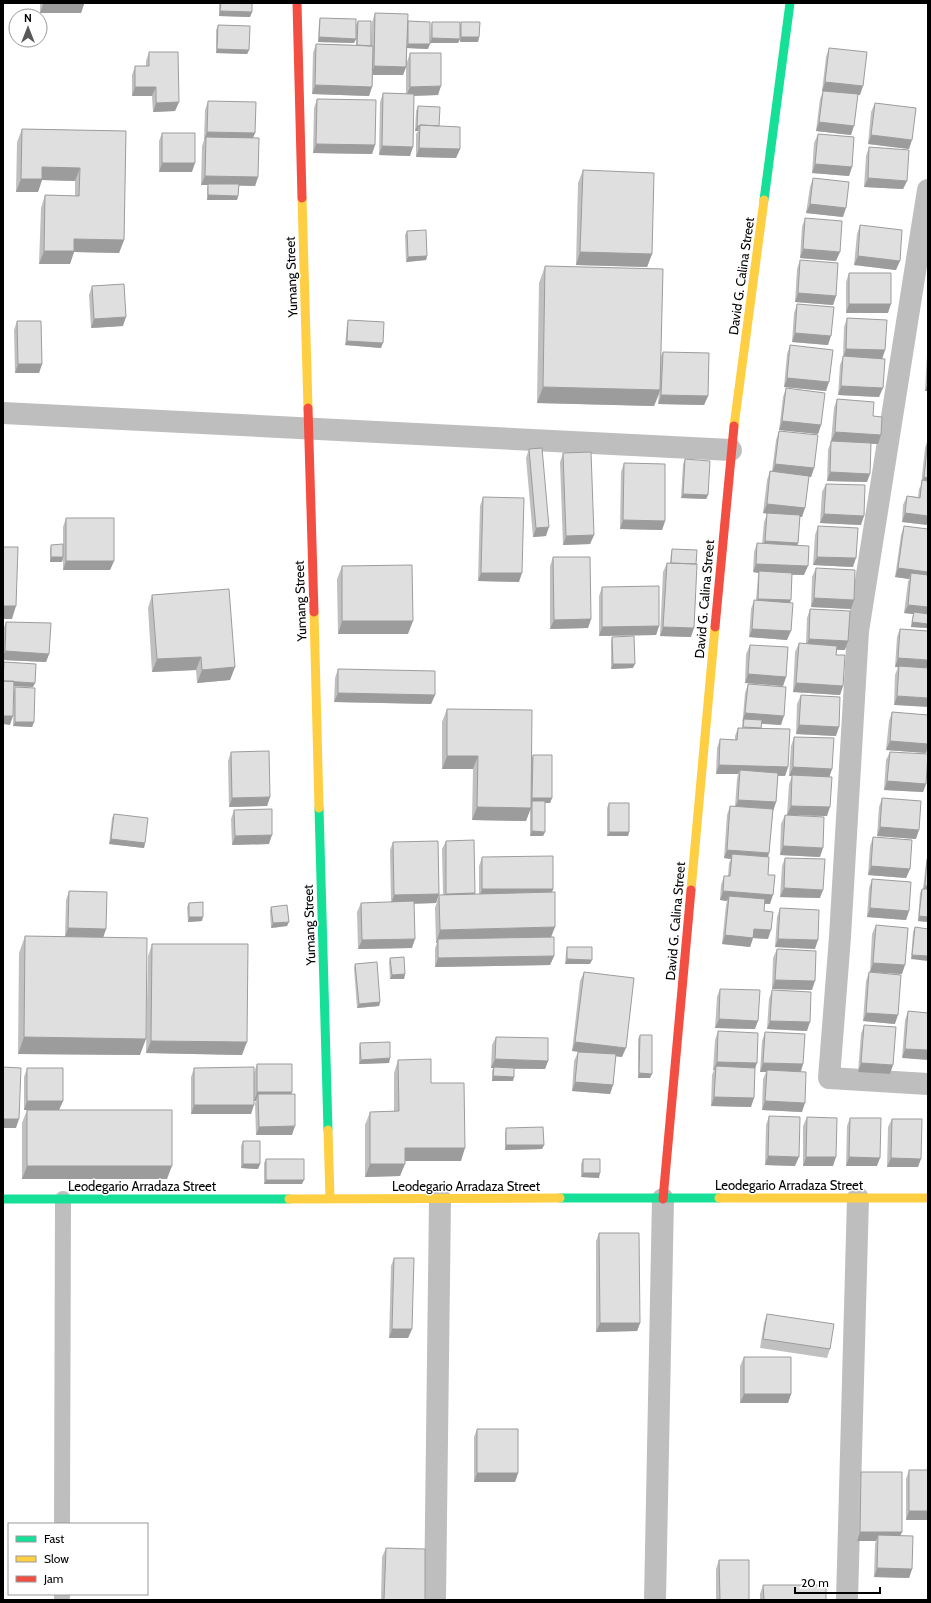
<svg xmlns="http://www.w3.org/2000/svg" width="931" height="1603" viewBox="0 0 931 1603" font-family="Cabin,sans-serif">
	<rect width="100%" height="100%" fill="#fff"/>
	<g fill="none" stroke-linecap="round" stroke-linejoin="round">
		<!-- lane -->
		<path stroke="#bebebe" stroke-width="16" d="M62,1524L63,1199
			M62,1600V1594"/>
		<!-- street -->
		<path stroke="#bebebe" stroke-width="22" d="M928,190L858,631L840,937L829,1078L928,1084
			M3,413L731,450
			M435,1600L440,1199
			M655,1600L663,1199
			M847,1600L858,1198"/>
		<!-- fast -->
		<path stroke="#16e098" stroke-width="9" d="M764,200L790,3
			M319,808L328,1130
			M560,1198H719
			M3,1199H289"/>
		<!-- slow -->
		<path stroke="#ffcf43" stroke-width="9" d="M302,198L308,408
			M734,426L764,200
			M314,612L319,808
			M691,890L715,627
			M328,1130L330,1199
			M719,1198H928
			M289,1199L560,1198"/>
		<!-- jam -->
		<path stroke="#f24e42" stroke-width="9" d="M297,3L302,198
			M308,408L314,612
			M715,627L734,426
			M663,1199L691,890"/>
	</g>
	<!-- wall -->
	<path fill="#c0c0c0" d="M40,3H84V4L81,13H40Z
		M219,3H252V12L250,17L219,16Z
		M375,13L408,23L428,49L407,48V62L410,53L438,95L414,96L410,156L379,155L380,102L383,93L406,94V64V67L403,75H373L372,87L369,96L312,94L313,53L316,44L356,45V25L358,21L371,46L372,22Z
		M320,18L356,39L354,43L318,42L319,22Z
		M432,22L460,39L458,43H430L431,26Z
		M461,22L479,37L478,42H460V27Z
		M218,25L249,50L247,54L216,53V30Z
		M829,48L860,95H858L851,135L816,131L820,99L823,91H822L826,57Z
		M149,52L179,102L175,111L153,112L152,96H132V75L135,66H146V61Z
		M317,99L375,145L372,154L313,153L314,108Z
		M208,101L255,133L253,138L258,177L255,186L239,185L238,196L237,200H207V188L208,185H201L202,146L204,140L205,110Z
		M875,103L909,149L868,144L871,112Z
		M418,106L439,126L460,149L456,158L416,157V134L418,131H415L416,111Z
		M22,129L126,131L124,240L119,253L74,252L70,264H39L41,208L45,195L75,196V181L42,180L38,192H16L17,142Z
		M162,133L192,172H159V141Z
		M818,134L852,167L849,176L812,173L814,143Z
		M869,147L907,181L903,189L864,187L866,156Z
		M583,170L652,254L647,267L576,265L578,183Z
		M813,178L843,217L806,213L810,187Z
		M805,218L836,261L800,258L802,227Z
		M860,225L896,270L854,265L857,234Z
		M407,231L427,256L426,260L406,262L405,235Z
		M800,260L836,296L833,305L795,302L797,269Z
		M545,266L661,356L663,352L708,396L704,405L658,404L659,395L654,406L537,403L539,283Z
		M849,273L888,313H846V282Z
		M92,286L123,326L91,328L89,295Z
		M797,304L828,345L792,342L794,313Z
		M847,318L885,350L882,359L879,397L838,395L840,365L843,357L844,327Z
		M348,320L381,348L345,345L347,324Z
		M17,321L42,364L39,373H15L14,330Z
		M790,345L826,391L784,387L787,354Z
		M928,353V391H925L927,355Z
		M786,388L821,425L818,434L779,430L783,397Z
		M837,399L873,416L881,435L878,444H871L867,482L827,481L828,450L831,441L834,408Z
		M779,431L814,468L811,477H809L802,517H800L798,543L797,546L804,575H792L787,640L749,637L751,609L754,600H756L758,576L759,573L753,572L754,552L757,543L762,544L764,522L767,514L763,513L767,480L770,471H772L776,440Z
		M928,439V525L902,522L903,505L907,496L918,497L919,489L921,485L925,448Z
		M529,449L546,536L533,537L526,458Z
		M563,453L594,535L590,544L563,545L560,462Z
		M685,459L708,495L706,499L681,498L683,464Z
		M624,463L665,521L662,530L620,529L621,472Z
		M826,484L861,525L820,523L822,492Z
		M483,497L519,582L478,581L480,506Z
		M66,518L114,561L110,570H63V558L62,562H50V549L51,545L63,551V527Z
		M818,526L853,567L813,565L815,535Z
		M904,526L928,628L911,627L913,614L904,613L908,582L909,579L895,577L901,535Z
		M672,549L691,637L660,636L663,572L667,563H670L671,553Z
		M553,557L591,619L588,628L550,629V566Z
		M342,566L408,634H338L337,579Z
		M816,568L851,609L811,607L812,577Z
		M602,587L659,626L656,635L599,636V596Z
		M152,595L235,667L230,680L197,683L196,670L152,672L148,608Z
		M810,609L845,650H837L836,655L843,686L840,695L793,692L795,652L799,643H806L807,618Z
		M6,622L49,654L46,662L3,660V630Z
		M900,629L928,631L894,705L895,675L898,667H895L897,637Z
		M612,637L633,668L611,669V641Z
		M750,645L786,677L783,686L745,683L746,654Z
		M338,669L435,695L431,704L334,702L335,678Z
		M748,684L781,725L762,724L761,728L788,767L785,776H778L776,802L773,811L769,853L768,857V875L770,904H764V911L768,939L753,938L750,947L722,944L726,905L727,901L720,900L721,885L724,876H728L729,863L731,859L724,858L727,815L730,806H735L737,779L738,774H716L717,748L720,739L735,740V736L738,728H742L745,693Z
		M15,687L34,722L32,727L13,726L14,692Z
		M801,695L836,736L796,734L797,704Z
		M447,709L532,758L533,755L552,798L550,803H545V832L543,836H530V809L526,821L472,820L473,769H442V722Z
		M892,712L928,715V746L926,753L886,750L889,721Z
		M794,737L832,769L829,777L827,816L787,815L789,784L792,776H789L791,746Z
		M231,752L270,797L267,806L229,807L228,761Z
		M890,752L926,784L923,792L884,790L886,760Z
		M882,798L916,839L877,836L879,807Z
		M609,803L629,832L628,836H607V808Z
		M234,810L269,844L232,845L231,819Z
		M114,814L145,843L144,848L109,844L112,818Z
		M785,815L820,857L780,855L781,824Z
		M873,837L910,869L906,878L868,875L870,846Z
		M446,841L475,893V894H479V866L482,857L553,889L552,892L551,937L554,956L550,965L435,967V948L437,943H436L435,908L439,895H443L442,849Z
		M393,842L439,894L436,903L414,904L412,948L358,949L357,912L361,903L391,902L390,850Z
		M785,858L820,898L780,897L782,866Z
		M927,859L928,922L918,921L920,893L922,889H923L926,863Z
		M872,879L909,911L906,920L867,917L869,888Z
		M69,891L106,929L103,937L140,1055L18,1054L19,953L25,936L65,937L66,900Z
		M189,903L202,921L188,922L187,907Z
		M271,907L287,926L271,928L270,911Z
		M780,908L815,949L775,947L777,917Z
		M876,925L902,974L870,972L872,934Z
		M915,927L928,929L911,959L913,932Z
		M152,944L242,1055L146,1053L148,956Z
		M567,947L590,964H565L566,952Z
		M777,949L812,990L772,989L773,958Z
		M390,958L405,974L404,979H390L389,962Z
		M355,964L380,1002L379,1006L357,1008L354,968Z
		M584,972L622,1057L616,1056L613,1085L610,1094L572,1091L574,1061L578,1052H582L572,1051L580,981Z
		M869,972L895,1024L863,1021L866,981Z
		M720,989L755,1029L715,1028L717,997Z
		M772,990L807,1031L767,1029L769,999Z
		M908,1011L928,1013L902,1058L905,1020Z
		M864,1025L890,1074L858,1072L861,1034Z
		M718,1031L755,1068L751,1107L711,1106L712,1075L714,1070H713L715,1040Z
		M765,1032L803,1064L801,1072L802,1112L762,1110L763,1079L766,1072H760L762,1041Z
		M640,1035L650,1078H638V1039Z
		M496,1037L548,1061L545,1069H514L513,1081H492V1071L493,1068H491L492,1045Z
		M360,1043L390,1058L389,1063L359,1064V1048Z
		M398,1060L431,1083L461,1161H405L400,1176L365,1177V1125L370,1112L394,1111V1073Z
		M257,1064L291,1094L292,1135H256L255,1103L256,1101H254L251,1114H191V1077L194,1068L254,1073Z
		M27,1068L63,1101L59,1110H24V1077Z
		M27,1110L167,1179H22V1123Z
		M769,1116L795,1166L765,1165L766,1125Z
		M807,1117L833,1166H803V1126Z
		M850,1118L877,1166H846L847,1126Z
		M892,1119L918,1167H887L888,1127Z
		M506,1128L544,1145L542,1149L505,1150V1133Z
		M243,1141L260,1164L258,1169L241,1168V1146Z
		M266,1159L302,1184H264V1163Z
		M583,1159L599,1178L581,1177V1164Z
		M599,1233L640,1323L637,1331L596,1332V1241Z
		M394,1258L412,1329L408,1338H389L391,1266Z
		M767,1314L830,1349L827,1358L760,1348L764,1323Z
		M744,1357L791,1394L788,1403H740V1366Z
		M477,1429L518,1473L515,1482H474V1437Z
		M909,1470L928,1520H906V1479Z
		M861,1472L900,1536L912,1569L909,1578L874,1577L875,1544L876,1541H857L858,1481Z
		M386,1548L425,1600H381L382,1557Z
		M719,1560L749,1600H716V1569Z
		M763,1585L826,1600H760V1594Z"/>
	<!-- shaded-wall -->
	<path fill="#9c9c9c" d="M43,4H84L81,13H40Z
		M220,11L252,12L250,17L219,16Z
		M319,37L356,39L354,43L318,42Z
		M461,37H479L478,42H460Z
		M432,38L460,39L458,43H430Z
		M408,44H430L428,49L406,48Z
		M217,49L249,50L247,54L216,53Z
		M374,66L406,67L403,75H371Z
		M825,82L863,86L860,95L822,91Z
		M315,85L372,87L369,96L312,94Z
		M441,86L438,95L406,96L410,87Z
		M135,87H156L152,96H132Z
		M179,102L175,111L153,112L156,103Z
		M819,122L854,126L851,135L816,131Z
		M417,126H419L418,131H415Z
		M207,132L255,133L251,142L206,137L204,140Z
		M871,135L912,140L909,149L868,144Z
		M316,144L375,145L372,154L313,153Z
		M382,146L413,147L410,156L379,155Z
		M419,148L460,149L456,158L416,157Z
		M162,163H195L192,172H159Z
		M815,164L852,167L849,176L812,173Z
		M42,167L80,168L75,181L42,180L38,192H16L21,179Z
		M205,176L258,177L255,186L208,185V184V185H201Z
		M868,178L907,181L903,189L864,187Z
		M208,195L238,196L237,200H207Z
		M810,204L846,208L843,217L806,213Z
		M74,239L124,240L119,253L74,252L70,264H39L44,251Z
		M803,249L840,252L836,261L800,258Z
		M580,252L652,254L647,267L576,265Z
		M427,256L426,260L406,262L408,257Z
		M858,256L900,261L896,270L854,265Z
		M798,293L836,296L833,305L795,302Z
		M849,304H891L888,313H846Z
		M126,317L123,326L91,328L94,319Z
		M795,333L831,336L828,345L792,342Z
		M347,341L383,343L381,348L345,345Z
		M846,349L885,350L882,359L843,358Z
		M18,364H42L39,373H15Z
		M787,378L829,382L826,391L784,387Z
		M928,382V391H925Z
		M841,386L883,388L879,397L838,395Z
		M543,387L660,390L654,406L537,403Z
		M661,395L708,396L704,405L658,404Z
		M782,421L821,425L818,434L779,430Z
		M835,432L881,435L878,444L831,441Z
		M775,464L814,468L811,477L772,473Z
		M830,472L870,474L867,482L827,481Z
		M924,477L928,478V487L922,482Z
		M683,494L708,495L706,499L681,498Z
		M767,504L805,508L802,517L763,513Z
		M905,513L928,516V525L902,522Z
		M824,514L864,516L861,525L820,523Z
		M623,520L665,521L662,530L620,529Z
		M549,527L546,536L533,537L536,528Z
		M594,535L590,544L563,545L566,536Z
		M765,541L798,543L795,552L762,550Z
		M51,557H63L62,562H50Z
		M817,557L856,558L853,567L813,565Z
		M66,561H114L110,570H63Z
		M756,564L808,566L804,575L759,573V571V573L753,572Z
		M898,568L928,572V581L911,573L909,579L895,577Z
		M481,573H522L519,582L478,581Z
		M814,598L854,600L851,609L811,607Z
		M758,599L791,600L789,605L756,603Z
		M908,605L928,607V616L914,612L913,614L904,613Z
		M3,606H16L12,619H3Z
		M591,619L588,628L550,629L554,620Z
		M342,621H413L408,634H338Z
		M912,622L928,624V628L911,627Z
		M659,626L656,635L599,636L602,627Z
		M663,627L694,628L691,637L660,636Z
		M752,629L791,631L787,640L749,637Z
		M809,639L848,641L845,650L805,648Z
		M5,651L49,654L46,662L3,660V656Z
		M201,657L196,670L152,672L157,659Z
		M898,658L928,660V670L895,667Z
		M613,664H635L633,668L611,669Z
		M235,667L230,680L197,683L202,670Z
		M748,674L786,677L783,686L745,683Z
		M3,681L35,683L33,687L3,686Z
		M796,683L843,686L840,695L793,692Z
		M338,693L435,695L431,704L334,702Z
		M897,696L928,698V707L894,705Z
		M745,713L784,716L781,725L744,722V719L742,722Z
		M3,716H13L10,725L3,724Z
		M15,722H34L32,727L13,726Z
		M799,725L839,727L836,736L796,734Z
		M890,741L928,744V746L926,753L886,750Z
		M447,756H478L473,769H442Z
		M719,765L788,767L785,776L740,774V770L738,774H716Z
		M793,767L832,769L829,778L789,776Z
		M887,781L926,784L923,792L884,790Z
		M270,797L267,806L229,807L232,798Z
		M532,798H552L550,803H532V801V803H530Z
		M738,800L776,802L773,811L735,808Z
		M791,806L830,807L827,816L787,815Z
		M477,807L531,808L526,821L472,820Z
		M880,827L919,830L916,839L877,836Z
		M532,831L545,832L543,836H530Z
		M609,832H629L628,836H607Z
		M272,835L269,844L232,845L235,836Z
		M111,839L145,843L144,848L109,844Z
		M783,846L823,848L820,857L780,855Z
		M727,850L769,853L766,862L732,854L731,859L724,858Z
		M871,866L910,869L906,878L868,875Z
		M925,886H928V891L923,890Z
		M784,888L823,890L820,898L780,897Z
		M482,889H553L550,898H479Z
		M723,891L773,895L770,904L728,901L729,896L727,901L720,900Z
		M475,893L472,902L443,903L446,894Z
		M439,894L436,903L391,904L394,895Z
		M870,908L909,911L906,920L867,917Z
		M919,916L928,917V922L918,921Z
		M189,917H203L202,921L188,922Z
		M289,922L287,926L271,928L273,923Z
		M555,927L550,940L438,939L437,943H436L440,930Z
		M68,928L106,929L103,938L65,937Z
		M754,929L771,930L768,939L753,938L750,947L722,944L725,935Z
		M415,939L412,948L358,949L362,940Z
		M778,939L818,940L815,949L775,947Z
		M912,955L928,956V961L911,959Z
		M554,956L550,965L435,967L438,958Z
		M567,959L592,960L590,964H565Z
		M873,963L905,965L902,974L870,972Z
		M405,974L404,979H390L392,975Z
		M775,980L815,981L812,990L772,989Z
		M380,1002L379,1006L357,1008L359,1004Z
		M866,1013L898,1015L895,1024L863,1021Z
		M719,1019L758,1021L755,1029L715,1028Z
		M770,1021L810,1022L807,1031L767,1029Z
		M24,1037L146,1039L140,1055L18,1054Z
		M151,1041L247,1042L242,1055L146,1053Z
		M575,1042L626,1048L622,1057L572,1051Z
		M905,1049L928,1050V1060L902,1058Z
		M390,1058L389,1063L359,1064L361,1060Z
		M495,1059L548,1061L545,1069L491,1068Z
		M717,1062L757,1063L754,1072L716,1066L714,1070H713Z
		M763,1063L803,1064L800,1073L767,1070L766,1072H760Z
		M861,1063L893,1065L890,1074L858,1072Z
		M639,1073L652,1074L650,1078H638Z
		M493,1076L514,1077L513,1081H492Z
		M575,1082L613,1085L610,1094L572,1091Z
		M257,1092H292L289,1101L258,1094L256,1101H254Z
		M714,1097L754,1098L751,1107L711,1106Z
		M27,1101H63L59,1110H24Z
		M765,1101L805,1103L802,1112L762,1110Z
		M194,1105H254L251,1114H191Z
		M3,1119H19L16,1128H3Z
		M295,1126L292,1135H256L259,1127Z
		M506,1145H544L542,1149L505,1150Z
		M405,1148H465L461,1161H400Z
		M768,1156L799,1157L795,1166L765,1165Z
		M806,1157H836L833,1166H803Z
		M849,1157L880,1158L877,1166H846Z
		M891,1158L921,1159L918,1167H887Z
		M243,1164H260L258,1169L241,1168Z
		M370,1164H405L400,1176L365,1177Z
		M27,1166H172L167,1179H22Z
		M583,1173H600L599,1178L581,1177Z
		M266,1180H304L302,1184H264Z
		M600,1323H640L637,1331L596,1332Z
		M392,1329H412L408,1338H389Z
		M744,1394H791L788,1403H740Z
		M477,1473H518L515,1482H474Z
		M909,1511H928V1520H906Z
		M860,1532H902L898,1541L878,1535L876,1541H857Z
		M877,1568L912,1569L909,1578L874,1577Z"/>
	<!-- building -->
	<path fill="#dfdfdf" stroke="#9c9c9c" d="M43,3H84V4H43Z
		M221,3H252V12L220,11Z
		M375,13L408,14L406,67L374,66Z
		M320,18L356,19V39L319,37Z
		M358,21H371V46L357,45Z
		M408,21L430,22V44H408Z
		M432,22H460V39L432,38Z
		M461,22H480L479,37H461Z
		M218,25L250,26L249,50L217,49Z
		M316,44L373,46L372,87L315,85Z
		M829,48L867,52L863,86L825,82Z
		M149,52H178L179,102L156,103V87H135V66H149Z
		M410,53H441V86L410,87Z
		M823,91L858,94L854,126L819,122Z
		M383,93L414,94L413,147L382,146Z
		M317,99L376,100L375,145L316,144Z
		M208,101L256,102L255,133L207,132Z
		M875,103L916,108L912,140L871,135Z
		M418,106L440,107L439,126L420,125V126H417Z
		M420,125L460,127V149L419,148Z
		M22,129L126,131L124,240L74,239V251H44L45,195L79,196L80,168L42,167V179H21Z
		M162,133H195V163H162Z
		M818,134L854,137L852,167L815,164Z
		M206,137L259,138L258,177L205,176Z
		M869,147L909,150L907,181L868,178Z
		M583,170L654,173L652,254L580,252Z
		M813,178L849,182L846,208L810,204Z
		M208,184H239L238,196L208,195Z
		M805,218L842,221L840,252L803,249Z
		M860,225L902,230L900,261L858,256Z
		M426,230L427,256L408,257L407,231Z
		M800,260L838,263L836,296L798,293Z
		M545,266L663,269L660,390L543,387Z
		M849,273H891V304H849Z
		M124,284L126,317L94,319L92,286Z
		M797,304L834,307L831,336L795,333Z
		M847,318L887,320L885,350L846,349Z
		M348,320L384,322L383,343L347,341Z
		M17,321H41L42,364H18Z
		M790,345L833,350L829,382L787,378Z
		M663,352L709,353L708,396L661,395Z
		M843,356L885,359L883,388L841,386Z
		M786,388L825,393L821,425L782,421Z
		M837,399L874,402L873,416L882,417L881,435L835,432Z
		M779,431L818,435L814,468L775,464Z
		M928,439V478L924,477Z
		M831,441L871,443L870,474L830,472Z
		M542,448L549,527L536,528L529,449Z
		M591,452L594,535L566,536L563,453Z
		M685,459L710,461L708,495L683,494Z
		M624,463L665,464V521L623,520Z
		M770,471L809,476L805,508L767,504Z
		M922,480L928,481V516L905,513L907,496L920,498Z
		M826,484L865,485L864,516L824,514Z
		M483,497L524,498L522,573H481Z
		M767,513L800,515L798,543L765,541Z
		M66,518H114V561H66Z
		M818,526L858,528L856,558L817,557Z
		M904,526L928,529V572L898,568Z
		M757,543L809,546L808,566L756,564Z
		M63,544V557H51V545Z
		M3,547H18L16,606H3Z
		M672,549L697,550L696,564L671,563Z
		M553,557H590L591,619L554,620Z
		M667,563L697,564L694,628L663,627Z
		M412,565L413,621H342V566Z
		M816,568L855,570L854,600L814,598Z
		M759,571L792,573L791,600L758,599Z
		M911,573L928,575V607L908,605Z
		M659,586V626L602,627V587Z
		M229,589L235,667L202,670L201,657L157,659L152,595Z
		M754,600L793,603L791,631L752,629Z
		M810,609L850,611L848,641L809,639Z
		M914,612L928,614V624L912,622Z
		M6,622L51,623L49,654L5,651Z
		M900,629L928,631V660L898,658Z
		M634,636L635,664H613L612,637Z
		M799,643L837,646L836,655H845L843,686L796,683Z
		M750,645L788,647L786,677L748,674Z
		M4,662L36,664L35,683L3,681Z
		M899,666L928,668V698L897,696Z
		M338,669L435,671V695L338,693Z
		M3,681H14L13,716H3Z
		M748,684L786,687L784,716L745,713Z
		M15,687L35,688L34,722H15Z
		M801,695L840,697L839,727L799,725Z
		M447,709L532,710L531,808L477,807L478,756H447Z
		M892,712L928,715V744L890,741Z
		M744,719L762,720L761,728L743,727Z
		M738,728L790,729L788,767L719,765L720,739L737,740Z
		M794,737L834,738L832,769L793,767Z
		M269,751L270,797L232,798L231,752Z
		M890,752L928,754L926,784L887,781Z
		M533,755H552V798H532Z
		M740,770L778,773L776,802L738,800Z
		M792,775L832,777L830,807L791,806Z
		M882,798L921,801L919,830L880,827Z
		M532,801H545V832L532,831Z
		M609,803H629V832H609Z
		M730,806L773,809L769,853L727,850Z
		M272,809V835L235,836L234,810Z
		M114,814L148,818L145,843L111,839Z
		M785,815L824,817L823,848L783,846Z
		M873,837L912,840L910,869L871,866Z
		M474,840L475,893L446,894V841Z
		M438,841L439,894L394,895L393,842Z
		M732,854L769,857L768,875H775L773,895L723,891L724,876H730Z
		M553,856V889H482V857Z
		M785,858L825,859L823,890L784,888Z
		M927,859H928V886H925Z
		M872,879L911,882L909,911L870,908Z
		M922,889H928V917L919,916Z
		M69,891L107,892L106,929L68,928Z
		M555,892V927L440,930L439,895Z
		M729,896L765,899L764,911L773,912L771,930L754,929L753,938L725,935Z
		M414,901L415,939L362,940L361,903Z
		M203,902V917H189V903Z
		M287,905L289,922L273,923L271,907Z
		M780,908L819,910L818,940L778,939Z
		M876,925L908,928L905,965L873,963Z
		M915,927L928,929V956L912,955Z
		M25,936L147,938L146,1039L24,1037Z
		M554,937V956L438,958V939Z
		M152,944H248L247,1042L151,1041Z
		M567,947H592V960L567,959Z
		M777,949L816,951L815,981L775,980Z
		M404,957L405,974L392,975L390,958Z
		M377,962L380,1002L359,1004L355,964Z
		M584,972L634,978L626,1048L575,1042Z
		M869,972L901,975L898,1015L866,1013Z
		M720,989L760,990L758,1021L719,1019Z
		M772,990L811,992L810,1022L770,1021Z
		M908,1011L928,1013V1050L905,1049Z
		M864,1025L896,1027L893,1065L861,1063Z
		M718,1031L758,1033L757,1063L717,1062Z
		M765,1032L805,1034L803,1064L763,1063Z
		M640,1035H652V1074L639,1073Z
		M496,1037L548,1038V1061L495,1059Z
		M390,1042V1058L361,1060L360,1043Z
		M578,1052L616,1054L613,1085L575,1082Z
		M431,1059V1083H464L465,1148H405V1164H370V1112L399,1111L398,1060Z
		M257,1064H292V1092H257Z
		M716,1066L755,1068L754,1098L714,1097Z
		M3,1067L21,1068L19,1119H3Z
		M254,1067V1105H194V1068Z
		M494,1067L514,1068V1077L493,1076Z
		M27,1068H63V1101H27Z
		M767,1070L806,1072L805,1103L765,1101Z
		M258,1094H295V1126L259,1127Z
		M27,1110H172V1166H27Z
		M769,1116L800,1117L799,1157L768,1156Z
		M807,1117L837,1118L836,1157H806Z
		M850,1118H881L880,1158L849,1157Z
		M892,1119H922L921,1159L891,1158Z
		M543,1127L544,1145H506V1128Z
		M243,1141H260V1164H243Z
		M266,1159H304V1180H266Z
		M583,1159H600V1173H583Z
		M599,1233H639L640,1323H600Z
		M394,1258H414L412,1329H392Z
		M767,1314L834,1324L830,1349L763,1339Z
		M744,1357H791V1394H744Z
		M477,1429H518V1473H477Z
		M909,1470H928V1511H909Z
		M861,1472H902V1532H860Z
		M878,1535L913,1536L912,1569L877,1568Z
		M386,1548L425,1549V1600H384Z
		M719,1560H749V1600H720Z
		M763,1585H826V1600H764Z"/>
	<g text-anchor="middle" stroke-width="3" stroke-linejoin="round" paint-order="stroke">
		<!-- street labels -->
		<g font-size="13" fill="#000" stroke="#fff">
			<text transform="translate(741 276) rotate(-82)" y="5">David G. Calina Street</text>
			<text transform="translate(291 277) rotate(-92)" y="5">Yumang Street</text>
			<text transform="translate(704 599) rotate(-85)" y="5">David G. Calina Street</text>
			<text transform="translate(300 601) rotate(-92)" y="5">Yumang Street</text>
			<text transform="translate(675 921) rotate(-85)" y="5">David G. Calina Street</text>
			<text transform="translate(309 925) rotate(-92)" y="5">Yumang Street</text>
			<text x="789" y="1190">Leodegario Arradaza Street</text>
			<text x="142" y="1191">Leodegario Arradaza Street</text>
			<text x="466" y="1191">Leodegario Arradaza Street</text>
		</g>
	</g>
	<!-- border -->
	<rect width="931" height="1603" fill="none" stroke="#000000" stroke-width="8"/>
	<!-- legend -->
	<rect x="8" y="1523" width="140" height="72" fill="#ffffff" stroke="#999999"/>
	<rect x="16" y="1536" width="20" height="6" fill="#16e098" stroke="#999999"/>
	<text x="44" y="1543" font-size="12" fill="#000000">Fast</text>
	<rect x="16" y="1556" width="20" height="6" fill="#ffcf43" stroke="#999999"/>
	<text x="44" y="1563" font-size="12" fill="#000000">Slow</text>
	<rect x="16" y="1576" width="20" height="6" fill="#f24e42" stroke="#999999"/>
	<text x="44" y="1583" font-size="12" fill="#000000">Jam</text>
	<!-- north arrow -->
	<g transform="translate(28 28)"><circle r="19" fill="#ffffff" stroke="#999999"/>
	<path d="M0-3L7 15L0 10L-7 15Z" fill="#595959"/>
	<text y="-6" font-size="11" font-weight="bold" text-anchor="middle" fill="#000000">N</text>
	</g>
	<!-- scale -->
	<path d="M795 1587v6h85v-6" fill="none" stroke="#000000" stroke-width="2"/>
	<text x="801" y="1587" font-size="12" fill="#000000" stroke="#ffffff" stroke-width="3" paint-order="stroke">20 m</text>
</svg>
